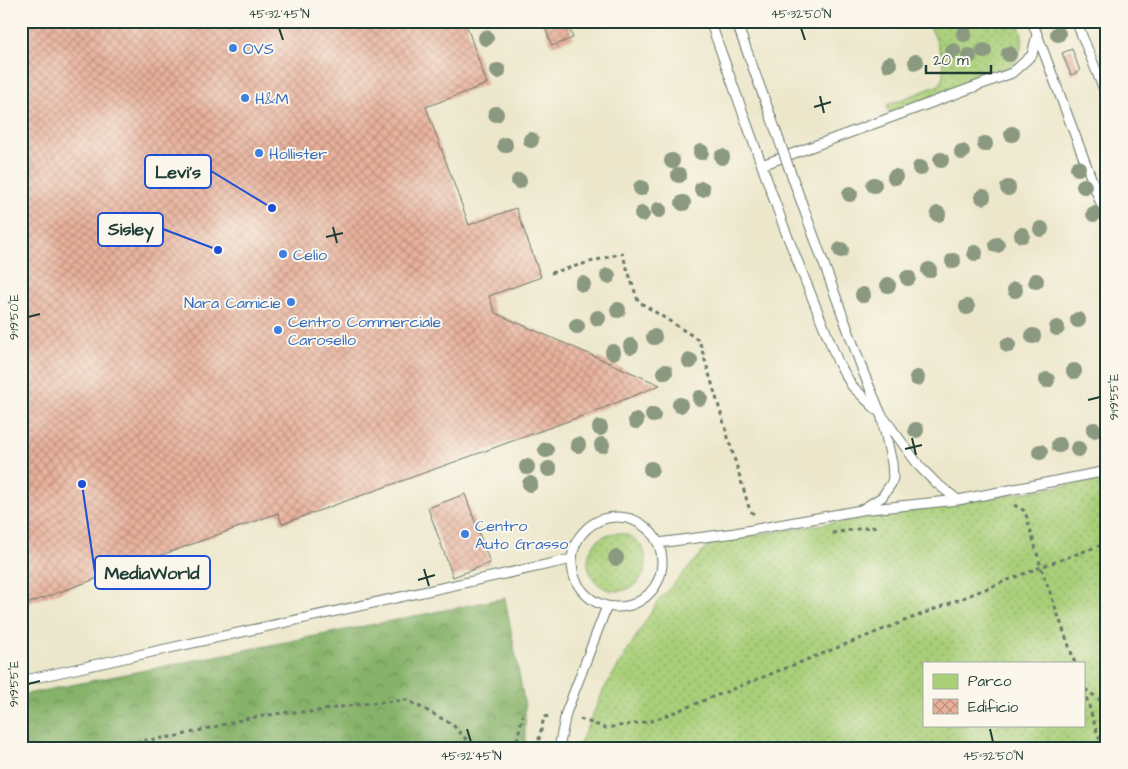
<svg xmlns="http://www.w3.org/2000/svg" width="1128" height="769" viewBox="0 0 1128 769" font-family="'Architects Daughter',sans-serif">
	<defs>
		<pattern id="green-dots" width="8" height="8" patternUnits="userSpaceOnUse" patternTransform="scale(1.25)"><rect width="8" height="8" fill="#a9cf79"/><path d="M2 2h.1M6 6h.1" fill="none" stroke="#89a964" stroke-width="1.8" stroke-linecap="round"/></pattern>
		<pattern id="forest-crowns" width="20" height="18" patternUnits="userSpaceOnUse" patternTransform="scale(1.25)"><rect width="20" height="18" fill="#86b269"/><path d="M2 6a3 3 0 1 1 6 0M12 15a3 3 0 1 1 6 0" fill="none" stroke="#6d9257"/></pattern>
		<pattern id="building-cross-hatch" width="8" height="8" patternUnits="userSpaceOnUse" patternTransform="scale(1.25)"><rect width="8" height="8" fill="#e9b19b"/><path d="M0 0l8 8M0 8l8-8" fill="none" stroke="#bc917f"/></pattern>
	</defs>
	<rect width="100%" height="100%" fill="#fbf7ec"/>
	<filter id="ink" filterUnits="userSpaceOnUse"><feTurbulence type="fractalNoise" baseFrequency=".02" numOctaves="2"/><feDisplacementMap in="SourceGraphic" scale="10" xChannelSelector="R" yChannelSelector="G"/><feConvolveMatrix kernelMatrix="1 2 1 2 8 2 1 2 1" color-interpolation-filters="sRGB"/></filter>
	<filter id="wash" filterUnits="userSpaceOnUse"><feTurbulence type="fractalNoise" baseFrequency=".0096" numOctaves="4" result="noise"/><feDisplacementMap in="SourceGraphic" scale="20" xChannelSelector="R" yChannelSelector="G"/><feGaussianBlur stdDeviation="1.12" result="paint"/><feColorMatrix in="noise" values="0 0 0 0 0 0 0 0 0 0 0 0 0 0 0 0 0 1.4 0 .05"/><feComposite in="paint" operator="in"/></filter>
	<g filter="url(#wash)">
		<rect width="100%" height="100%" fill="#ece7cb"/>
		<!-- green -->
		<path fill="url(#green-dots)" stroke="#648656" fill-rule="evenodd" d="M928,21H1017C1026,40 1023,48 1013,65L889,113L887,105L939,85C951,67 935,40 928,21Z
			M1107,479V748H578L604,689L658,601L712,542ZM924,663H1084V725H924Z
			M588 562a29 29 0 1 1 58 0a29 29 0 1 1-58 0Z"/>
		<!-- forest -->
		<path fill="url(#forest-crowns)" stroke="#52784e" d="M505,598L525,706V748H21V695Z"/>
		<g id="blocks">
			<!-- building -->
			<path fill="url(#building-cross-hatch)" d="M21,21H465L487,84L426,107L469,225L516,208L541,277L489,296L495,313L660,385L596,411L282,524L278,513L21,606Z
				M547,21H567L573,38L552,46L543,23Z
				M1072,49L1080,71L1071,75L1062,53Z
				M465,494L490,563L453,577L428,508Z"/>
		</g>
	</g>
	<g filter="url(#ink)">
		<use href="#blocks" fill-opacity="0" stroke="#677869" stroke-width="1"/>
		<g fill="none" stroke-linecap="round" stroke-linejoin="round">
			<defs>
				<path id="service" d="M710,21L785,230L838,362L852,386L881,414L892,463L893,478L891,484L882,497L861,510
					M736,21L771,117
					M1032,21L1107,220
					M1076,21L1107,97
					M762,165L1012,73L1032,55L1037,34
					M789,168L864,374L881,414L920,467L935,482L958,500
					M572 562a45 45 0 1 1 90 0a45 45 0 1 1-90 0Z
					M658,543L735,533L861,510L958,500L1107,471
					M21,681L572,559
					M559,748L566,713L607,606"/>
			</defs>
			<!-- service casing -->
			<use href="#service" stroke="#677869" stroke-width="11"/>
			<!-- path -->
			<path stroke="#677869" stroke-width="3" stroke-dasharray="4 4" stroke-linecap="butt" d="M551,273L622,253L638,301L699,340L750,511L754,514
				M1014,505L1025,511L1041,567L1075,663
				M832,533L878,526
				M1085,689L1107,705
				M1084,690L1102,748
				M580,719L606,728L652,721L1041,567L1107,543
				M88,748L178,736L249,718L289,712H311L360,704L407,700L452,724L474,748
				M515,748L523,715
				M537,748L544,717L550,716"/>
			<!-- service -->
			<use href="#service" stroke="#fff" stroke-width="9"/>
			<defs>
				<path id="service-bridge" d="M771,117L789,168"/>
			</defs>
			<!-- service-bridge casing -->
			<use href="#service-bridge" stroke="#677869" stroke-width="11" stroke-linecap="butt"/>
			<!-- service-bridge -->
			<use href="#service-bridge" stroke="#fff" stroke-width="9"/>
		</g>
		<!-- trees -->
		<g fill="#8b9980">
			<circle cx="964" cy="34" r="8"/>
			<circle cx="1058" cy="34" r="8"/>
			<circle cx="486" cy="38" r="8"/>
			<circle cx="953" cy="51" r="8"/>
			<circle cx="984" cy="51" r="8"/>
			<circle cx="1009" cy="54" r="8"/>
			<circle cx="969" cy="56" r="8"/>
			<circle cx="916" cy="62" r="8"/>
			<circle cx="889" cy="64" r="8"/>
			<circle cx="498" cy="71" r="8"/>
			<circle cx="496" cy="114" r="8"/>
			<circle cx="1012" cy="134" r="8"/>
			<circle cx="531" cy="140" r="8"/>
			<circle cx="985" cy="144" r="8"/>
			<circle cx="505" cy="145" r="8"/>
			<circle cx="701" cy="152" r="8"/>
			<circle cx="962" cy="152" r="8"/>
			<circle cx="722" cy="157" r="8"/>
			<circle cx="941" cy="160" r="8"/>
			<circle cx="672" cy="161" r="8"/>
			<circle cx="920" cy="168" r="8"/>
			<circle cx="1078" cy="168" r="8"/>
			<circle cx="679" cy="175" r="8"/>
			<circle cx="895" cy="177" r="8"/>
			<circle cx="519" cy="181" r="8"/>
			<circle cx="874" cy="185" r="8"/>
			<circle cx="1084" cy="186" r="8"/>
			<circle cx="641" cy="188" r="8"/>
			<circle cx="1008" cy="188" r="8"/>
			<circle cx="702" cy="189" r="8"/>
			<circle cx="850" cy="194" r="8"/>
			<circle cx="983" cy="197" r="8"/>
			<circle cx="683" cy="203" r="8"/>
			<circle cx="659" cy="210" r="8"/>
			<circle cx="642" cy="214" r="8"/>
			<circle cx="938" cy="214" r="8"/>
			<circle cx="1094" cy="214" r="8"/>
			<circle cx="1041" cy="229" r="8"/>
			<circle cx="1022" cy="235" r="8"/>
			<circle cx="997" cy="245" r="8"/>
			<circle cx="841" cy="250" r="8"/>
			<circle cx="975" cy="253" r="8"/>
			<circle cx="953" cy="261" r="8"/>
			<circle cx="929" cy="270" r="8"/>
			<circle cx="608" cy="276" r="8"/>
			<circle cx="908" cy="278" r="8"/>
			<circle cx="1036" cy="281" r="8"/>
			<circle cx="583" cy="284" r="8"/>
			<circle cx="888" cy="285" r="8"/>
			<circle cx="1015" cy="290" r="8"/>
			<circle cx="863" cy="295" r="8"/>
			<circle cx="967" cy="307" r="8"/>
			<circle cx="618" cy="310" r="8"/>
			<circle cx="598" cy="318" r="8"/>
			<circle cx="1078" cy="320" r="8"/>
			<circle cx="577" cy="326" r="8"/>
			<circle cx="1057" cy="328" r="8"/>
			<circle cx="1033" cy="336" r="8"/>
			<circle cx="654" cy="337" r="8"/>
			<circle cx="1008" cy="345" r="8"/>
			<circle cx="631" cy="346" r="8"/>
			<circle cx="613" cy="352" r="8"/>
			<circle cx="690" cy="361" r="8"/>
			<circle cx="1074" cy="371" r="8"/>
			<circle cx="665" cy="372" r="8"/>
			<circle cx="917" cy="378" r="8"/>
			<circle cx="1047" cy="380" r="8"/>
			<circle cx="700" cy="398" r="8"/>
			<circle cx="680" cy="405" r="8"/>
			<circle cx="653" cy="415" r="8"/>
			<circle cx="636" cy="421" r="8"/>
			<circle cx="600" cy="428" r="8"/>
			<circle cx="916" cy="430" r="8"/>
			<circle cx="1094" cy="430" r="8"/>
			<circle cx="578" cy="445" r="8"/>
			<circle cx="602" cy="445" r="8"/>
			<circle cx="1059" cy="445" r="8"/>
			<circle cx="1078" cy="449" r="8"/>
			<circle cx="546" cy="450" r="8"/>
			<circle cx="1040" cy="452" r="8"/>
			<circle cx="527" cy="467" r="8"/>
			<circle cx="549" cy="469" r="8"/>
			<circle cx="651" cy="469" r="8"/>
			<circle cx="530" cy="484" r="8"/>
			<circle cx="616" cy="558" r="8"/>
		</g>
	</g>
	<!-- ticks -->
	<path fill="none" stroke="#1f3d34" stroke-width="2" d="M279,28L283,40M801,28L805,40M820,96L824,113M814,107L831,102M333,227L337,243M326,237L343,233M28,317L40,314M1088,400L1100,397M912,438L916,455M905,449L922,445M424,569L429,586M418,580L435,575M28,684L40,681M467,729L471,742M990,729L993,742"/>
	<!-- markers -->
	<g fill="#3f7fe0" stroke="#fbf7ec" stroke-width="2">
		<circle cx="233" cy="48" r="5"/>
		<circle cx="245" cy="98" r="5"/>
		<circle cx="259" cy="153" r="5"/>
		<circle cx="283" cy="254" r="5"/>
		<circle cx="291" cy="302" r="5"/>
		<circle cx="278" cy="330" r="5"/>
		<circle cx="465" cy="534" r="5"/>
	</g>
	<g text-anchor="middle" stroke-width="4" stroke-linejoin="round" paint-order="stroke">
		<!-- shop labels -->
		<g font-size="16" fill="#366cbe" stroke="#fbf7ec" text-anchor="start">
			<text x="243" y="54">OVS</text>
			<text x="255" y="104">H&amp;M</text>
			<text x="269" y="159">Hollister</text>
			<text x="293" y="260">Celio</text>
			<text x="281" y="308" text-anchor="end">Nara Camicie</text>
			<text x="288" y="327">Centro Commerciale<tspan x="288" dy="18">Carosello</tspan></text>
			<text x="475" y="531">Centro<tspan x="475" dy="18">Auto Grasso</tspan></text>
		</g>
	</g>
	<!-- callouts -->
	<path fill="none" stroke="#1d4ed8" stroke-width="2" d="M272 208L211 171M218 250L163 229M82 484L95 573"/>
	<g fill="#1d4ed8" stroke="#fbf7ec" stroke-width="2">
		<circle cx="272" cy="208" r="5"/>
		<circle cx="218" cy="250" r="5"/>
		<circle cx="82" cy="484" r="5"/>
	</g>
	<g fill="#fbf7ec" stroke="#1d4ed8" stroke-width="2">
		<rect x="145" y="155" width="66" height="33" rx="5"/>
		<rect x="98" y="213" width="65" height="33" rx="5"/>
		<rect x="95" y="556" width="115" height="33" rx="5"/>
	</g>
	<g font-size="18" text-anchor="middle" font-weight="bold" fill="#1f3d34">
		<text x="178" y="178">Levi's</text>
		<text x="131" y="235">Sisley</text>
		<text x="152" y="579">MediaWorld</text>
	</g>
	<!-- margin -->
	<rect width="1128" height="769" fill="none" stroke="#fbf7ec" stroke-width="55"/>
	<!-- legend -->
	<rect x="923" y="662" width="162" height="65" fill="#fbf7ec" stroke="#a3ada2"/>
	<rect x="933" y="674" width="25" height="15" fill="#a9cf79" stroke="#a3ada2"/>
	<text x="968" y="686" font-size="15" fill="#1f3d34">Parco</text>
	<rect x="933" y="699" width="25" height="15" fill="url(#building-cross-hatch)" stroke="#a3ada2"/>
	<text x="968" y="712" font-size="15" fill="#1f3d34">Edificio</text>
	<!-- scale -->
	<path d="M926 65v8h65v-8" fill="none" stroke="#1f3d34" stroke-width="2.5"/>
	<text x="933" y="65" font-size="15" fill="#1f3d34" stroke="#fbf7ec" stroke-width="4" paint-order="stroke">20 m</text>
	<rect x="28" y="28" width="1072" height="714" fill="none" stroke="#1f3d34" stroke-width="2"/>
	<g font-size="12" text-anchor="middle" fill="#1f3d34">
		<text x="279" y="18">45°32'45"N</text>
		<text x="801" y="18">45°32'50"N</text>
		<text transform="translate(14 317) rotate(-90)" y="4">9°19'50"E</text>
		<text transform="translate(1114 397) rotate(-90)" y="4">9°19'55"E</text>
		<text transform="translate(14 684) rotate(-90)" y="4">9°19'55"E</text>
		<text x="471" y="760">45°32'45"N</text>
		<text x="993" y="760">45°32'50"N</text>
	</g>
</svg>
